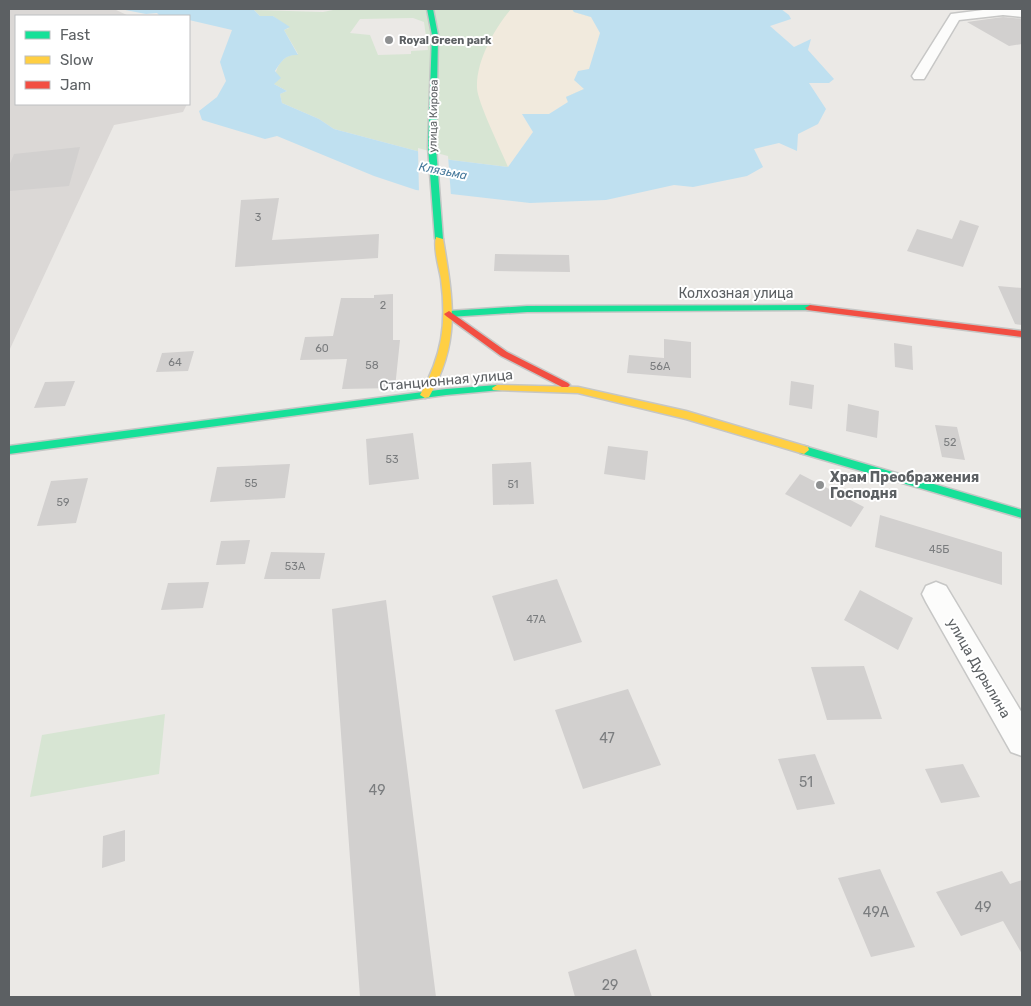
<svg xmlns="http://www.w3.org/2000/svg" width="1031" height="1006" viewBox="0 0 1031 1006" font-family="Rubik,sans-serif">
	<rect width="100%" height="100%" fill="#ebe9e6"/>
	<!-- industrial -->
	<path fill="#dbd8d6" d="M9,9H114L129,16H16V104H187L183,112L114,125L9,351Z"/>
	<!-- green -->
	<path fill="#d7e5d3" fill-rule="evenodd" d="M338,9H572L574,12L591,17L584,89L566,97L568,102L522,114L508,167L451,160L334,129L319,119L282,103L280,94L287,91L274,84C275,68 281,55 298,54L284,30L289,28L273,16H260L254,10L323,12ZM413,18L424,22L428,50L411,51V54L378,55L370,35L350,33L360,19Z
		M165,714L159,774L30,797L42,735Z"/>
	<!-- sand -->
	<path fill="#f1eadd" d="M511,9H572L574,12L591,17L600,33L584,89L566,97L568,102L549,114L522,115L533,132L508,167C502,152 477,101 477,88C476,61 494,29 511,9Z"/>
	<!-- water -->
	<path fill="#bfe0f0" d="M120,9H245L254,10L260,16H273L290,27L284,30L298,55C286,54 281,61 275,71L281,78L274,84L287,91L280,94L282,103L319,119L334,129L451,160L508,167L533,132L522,114H549L568,102L566,97L584,89L574,80L578,71L589,69L600,33L591,17L574,12L572,9H781L789,15L791,19L770,26L794,47L811,39L808,50L834,79L829,83H809L826,109L818,124L798,134L797,151L779,143L754,149L763,167L747,176L693,187L674,185L606,200L530,203L416,190L374,176L277,136L265,139L202,120L199,111L217,97L226,81L220,62L232,30L189,20V16H160L157,13L146,14Z"/>
	<!-- pier -->
	<path fill="#ebe9e6" d="M418,148L448,156L451,196L419,192Z"/>
	<!-- building -->
	<path fill="#d2d0cf" d="M1003,17L1022,19V44L1009,46L967,22Z
		M80,147L69,186L9,191V166L14,154Z
		M279,198L272,240L379,234L378,258L235,267L241,200Z
		M960,220L979,226L963,267L907,251L917,229L952,239Z
		M495,254L569,255L570,272L494,271Z
		M998,286L1022,288V325L1015,324Z
		M393,294V340H400L395,388L342,389L347,359L300,360L305,337L333,336L341,298H374V295Z
		M664,339L691,342V378L627,373L629,355L664,358Z
		M894,343L912,346L913,370L895,367Z
		M194,351L188,371L156,372L162,353Z
		M75,381L65,406L34,408L45,382Z
		M791,381L814,385L812,409L789,405Z
		M848,404L879,411L877,438L846,431Z
		M935,425L957,427L965,460L942,457Z
		M413,433L419,479L369,485L366,439Z
		M608,446L648,451L645,480L604,474Z
		M531,462L534,504L493,505L492,464Z
		M290,464L285,498L210,502L217,467Z
		M800,474L864,507L851,527L785,494Z
		M88,478L76,523L37,526L51,481Z
		M880,515L1002,552V585L875,547Z
		M250,540L245,564L216,565L221,541Z
		M271,552L325,553L320,579H264Z
		M557,579L582,642L514,661L492,596Z
		M209,582L203,608L161,610L168,583Z
		M860,590L913,618L898,650L844,620Z
		M386,600L436,997H360L332,609Z
		M864,666L882,719L827,720L811,667Z
		M628,689L661,765L583,789L555,710Z
		M815,754L835,804L797,810L778,759Z
		M963,764L980,797L941,803L925,769Z
		M125,830V861L102,868L103,836Z
		M880,869L915,947L871,957L838,878Z
		M1002,871L1010,884L1022,880V954L1003,921L961,936L936,892Z
		M636,949L652,997H575L568,972Z"/>
	<g fill="none" stroke-linecap="round" stroke-linejoin="round">
		<defs>
			<path id="street" d="M991,9H1022V17L1003,15L959,20L924,79H914L912,76L951,14Z
				M936,582L946,586L1022,713V756L1011,752L926,602L922,594L926,586Z"/>
			<path id="fast" d="M427,9H433L438,35L436,147L443,239L439,241L435,239L428,147L432,35Z
				M810,305L815,308L813,310L527,312L449,317L444,314L449,311L527,306Z
				M497,385L502,388L501,390L446,395L9,454V446L446,389Z
				M804,446L1022,510V518L800,453L799,450L800,447Z"/>
			<path id="slow" d="M436,237L443,239C453,300 461,342 429,397L425,398L420,395C442,356 447,324 441,279C439,267 433,249 436,237Z
				M497,385L578,387L686,411L808,447L809,450L804,454L686,419L578,393L493,390L492,388Z"/>
			<path id="jam" d="M810,305L1022,331V337L807,310L805,308Z
				M449,311L507,352L568,383L570,385L568,387H562L501,356L446,316L444,314Z"/>
		</defs>
		<!-- street casing -->
		<use href="#street" stroke="#c7c7c6" stroke-width="3"/>
		<!-- fast casing -->
		<use href="#fast" stroke="#c5c6c5" stroke-width="3"/>
		<!-- slow casing -->
		<use href="#slow" stroke="#c5c6c5" stroke-width="3"/>
		<!-- jam casing -->
		<use href="#jam" stroke="#c5c6c5" stroke-width="3"/>
		<!-- street -->
		<use href="#street" fill="#fcfcfb" fill-rule="evenodd"/>
		<!-- fast -->
		<use href="#fast" fill="#16e098" fill-rule="evenodd"/>
		<!-- slow -->
		<use href="#slow" fill="#ffcf43" fill-rule="evenodd"/>
		<!-- jam -->
		<use href="#jam" fill="#f24e42" fill-rule="evenodd"/>
	</g>
	<!-- markers -->
	<g fill="#8e9091" stroke="#fff" stroke-width="2">
		<circle cx="389" cy="40" r="5"/>
		<circle cx="820" cy="485" r="5"/>
	</g>
	<g text-anchor="middle" stroke-width="4" stroke-linejoin="round" paint-order="stroke">
		<!-- far-poi labels -->
		<g font-size="11" font-weight="bold" fill="#5c6063" stroke="#fff" text-anchor="start">
			<text x="399" y="44">Royal Green park</text>
		</g>
		<!-- far-street labels -->
		<g font-size="11" fill="#5c6063" stroke="#fff">
			<text transform="translate(433 116) rotate(-89)" y="4">улица Кирова</text>
		</g>
		<!-- number labels -->
		<g font-size="11" fill="#7b7d7f">
			<text x="258" y="221">3</text>
			<text x="383" y="309">2</text>
			<text x="322" y="352">60</text>
			<text x="175" y="366">64</text>
			<text x="372" y="369">58</text>
			<text x="660" y="370">56А</text>
			<text x="950" y="446">52</text>
			<text x="392" y="463">53</text>
			<text x="251" y="487">55</text>
			<text x="513" y="488">51</text>
			<text x="63" y="506">59</text>
			<text x="939" y="553">45Б</text>
			<text x="295" y="570">53А</text>
			<text x="536" y="623">47А</text>
		</g>
		<!-- far-water labels -->
		<g font-size="12" font-style="italic" fill="#487a9c" stroke="#fff">
			<text transform="translate(443 171) rotate(11)" y="4">Клязьма</text>
		</g>
		<!-- street labels -->
		<g font-size="14" fill="#5c6063" stroke="#fff">
			<text x="736" y="298">Колхозная улица</text>
			<text transform="translate(446 380) rotate(-5)" y="5">Станционная улица</text>
			<text transform="translate(979 668) rotate(60)" y="5">улица Дурылина</text>
		</g>
		<!-- poi labels -->
		<g font-size="14" font-weight="bold" fill="#5c6063" stroke="#fff" text-anchor="start">
			<text x="830" y="482">Храм Преображения<tspan x="830" dy="16">Господня</tspan></text>
		</g>
		<!-- near-number labels -->
		<g font-size="14" fill="#7b7d7f">
			<text x="607" y="743">47</text>
			<text x="806" y="787">51</text>
			<text x="377" y="795">49</text>
			<text x="983" y="912">49</text>
			<text x="876" y="917">49А</text>
			<text x="610" y="990">29</text>
		</g>
	</g>
	<!-- border -->
	<rect width="1031" height="1006" fill="none" stroke="#5c6063" stroke-width="20"/>
	<!-- legend -->
	<rect x="15" y="15" width="175" height="90" fill="#ffffff" stroke="#bebfc1"/>
	<rect x="25" y="31" width="25" height="8" fill="#16e098" stroke="#bebfc1"/>
	<text x="60" y="40" font-size="15" fill="#5c6063">Fast</text>
	<rect x="25" y="56" width="25" height="8" fill="#ffcf43" stroke="#bebfc1"/>
	<text x="60" y="65" font-size="15" fill="#5c6063">Slow</text>
	<rect x="25" y="81" width="25" height="8" fill="#f24e42" stroke="#bebfc1"/>
	<text x="60" y="90" font-size="15" fill="#5c6063">Jam</text>
</svg>
